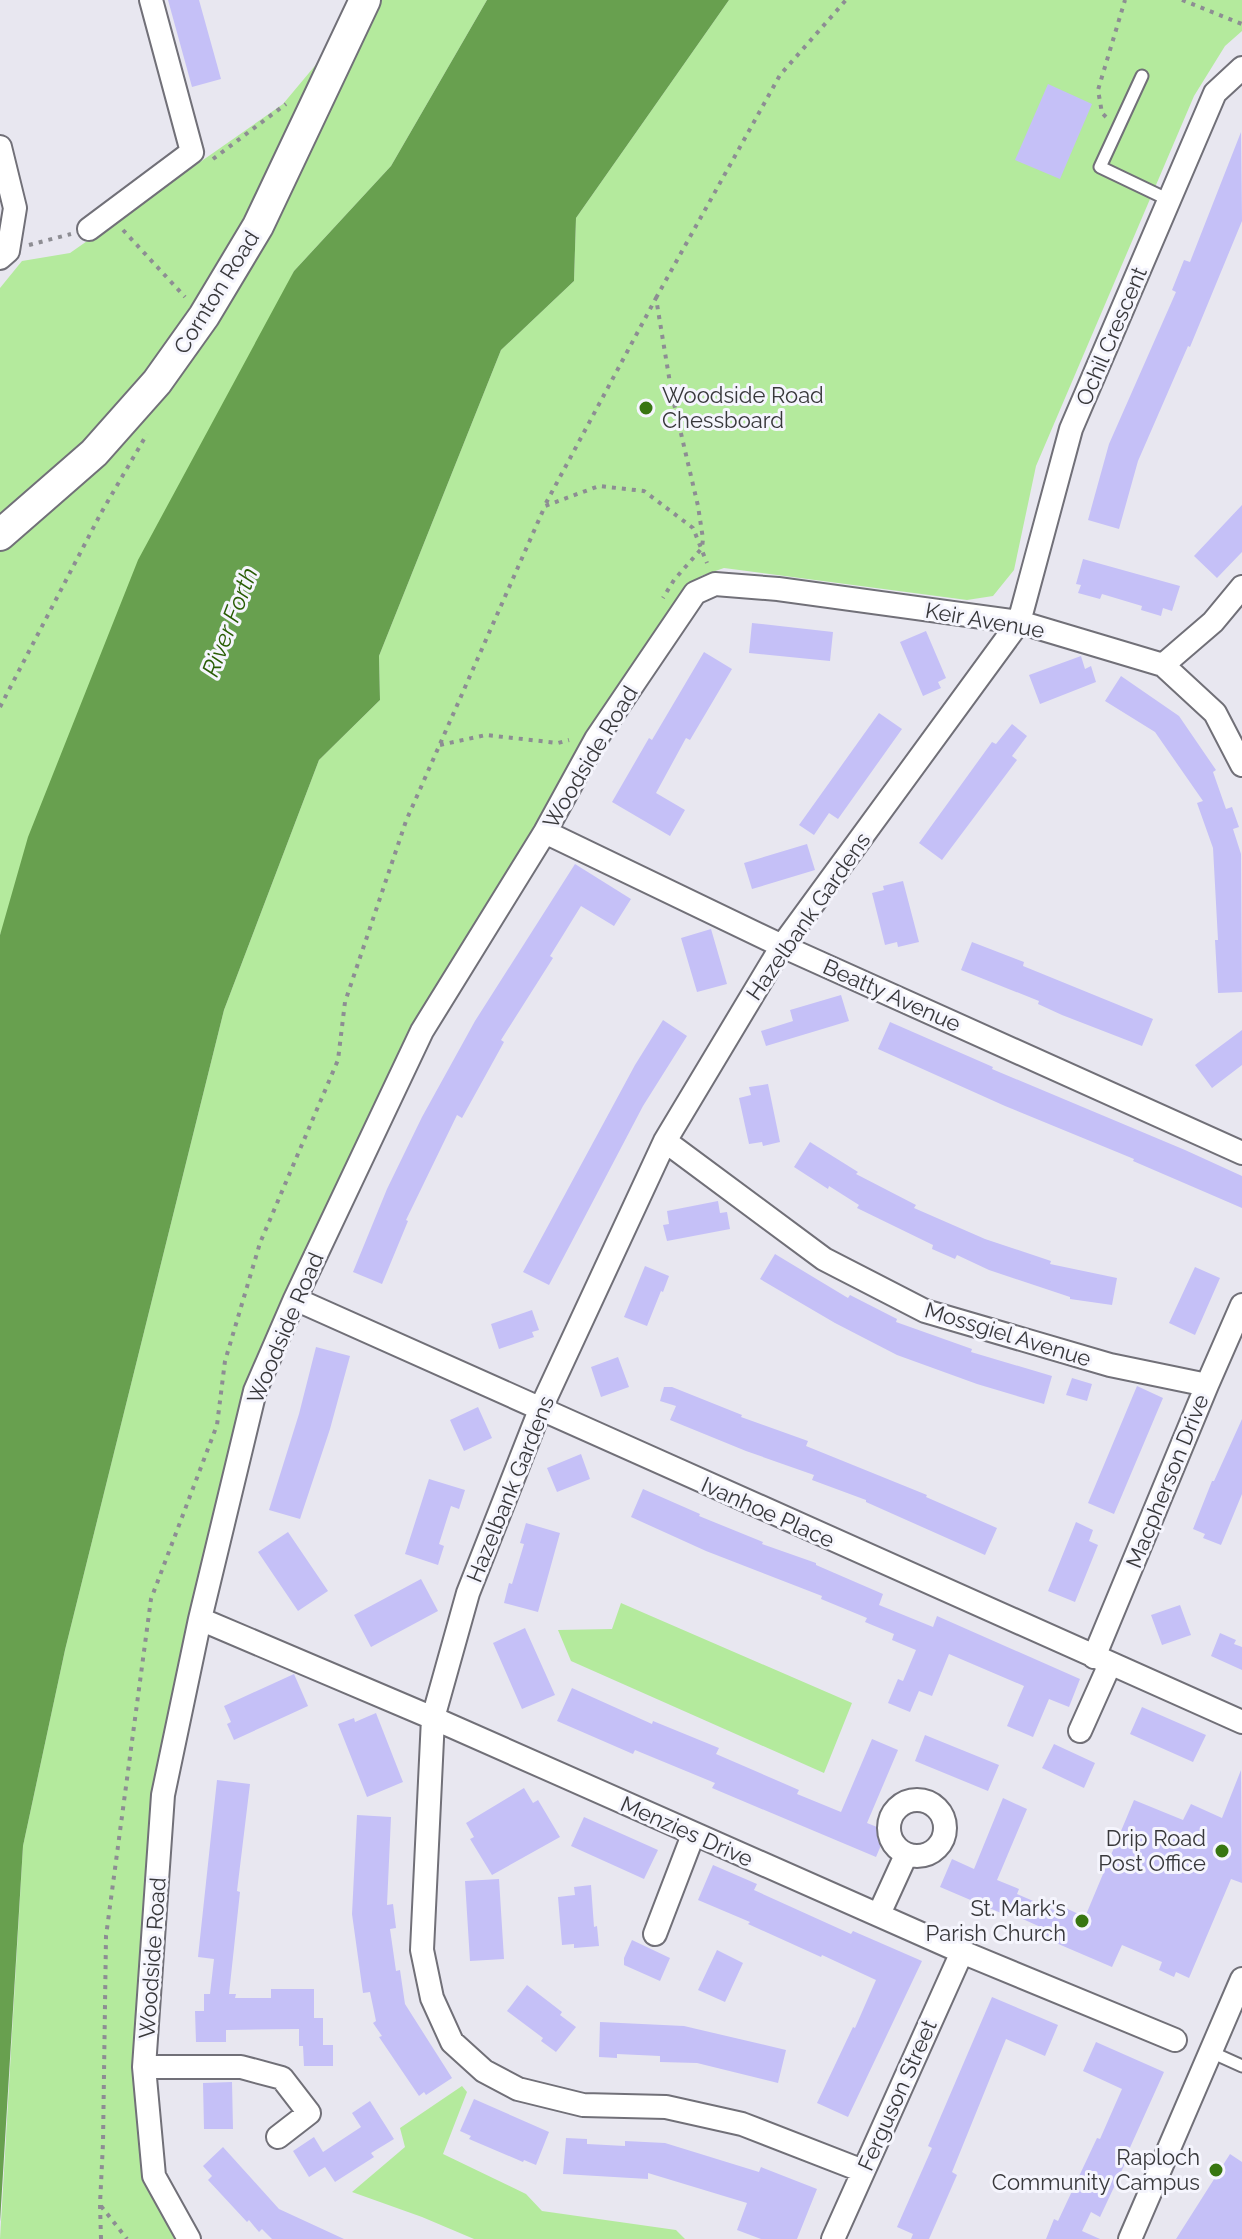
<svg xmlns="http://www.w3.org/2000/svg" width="1242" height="2239" viewBox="0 0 1242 2239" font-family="Raleway,sans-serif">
	<rect width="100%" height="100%" fill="#e8e7f0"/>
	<!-- green -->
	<path fill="#b4ea9d" d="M370,0H487L391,166L294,271L0,935V288L22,261L70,253L283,104Z
		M729,0H1242V31L1225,46L1194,96L1036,466L1014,570L993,596L967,600L724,568L701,576L639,661L414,1034L245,1410L193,1621L140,2077L180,2239H0L23,1846L65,1650L224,1010L319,760L380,700L379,656L501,350L574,281L576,218Z
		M621,1603L852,1703L824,1773L571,1661L558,1630L612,1629Z
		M462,2086L467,2092L443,2154L526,2194L542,2211L676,2230L685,2239H474L422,2217L352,2192L405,2147L400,2128Z"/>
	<!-- water -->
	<path fill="#68a04f" d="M487,0H729L576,218L574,281L501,350L379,656L380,700L319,760L224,1010L65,1650L23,1846L0,2222V935L28,837L138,560L294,271L391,166Z"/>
	<!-- building -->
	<path fill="#c5c0f7" d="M168,0H199L221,79L192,87Z
		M1048,84L1092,104L1060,179L1015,160Z
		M1241,132L1242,221L1190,347L1188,346L1138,461L1119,529L1088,520L1109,444L1176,292L1172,290L1184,260L1190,262Z
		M1242,505V552L1217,578L1194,556Z
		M1083,559L1180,586L1172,611L1163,608L1161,616L1141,610L1142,606L1102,594L1100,599L1078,593L1081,585L1076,584Z
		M752,623L833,632L830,661L749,653Z
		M926,631L946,678L938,682L941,688L923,696L900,642Z
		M704,652L732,669L690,740L686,738L656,793L685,810L670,836L612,802L649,738L652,740Z
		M1081,656L1085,669L1091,666L1096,682L1040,704L1029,675Z
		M1121,676L1179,716L1216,770L1213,772L1226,809L1232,807L1239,827L1233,829L1241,854L1242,992L1218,993L1215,940H1218L1213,848L1197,803L1203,801L1155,732L1105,701Z
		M879,713L902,729L838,819L829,813L814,835L799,825Z
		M1012,724L1027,736L1012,756L1017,760L942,860L919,843L992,742L996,744Z
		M807,844L815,870L752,889L744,863Z
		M575,864L631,899L614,926L581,906L550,956L553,958L501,1040L504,1042L462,1118L457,1115L406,1220L408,1221L382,1284L353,1272L387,1189L422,1117L475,1021Z
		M903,881L919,942L898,947L897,942L885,945L872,893L884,890L883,886Z
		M711,929L727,984L697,992L681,938Z
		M972,942L1024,962L1023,966L1153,1019L1142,1046L1062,1015L1038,1004L1039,1001L961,970Z
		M841,995L849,1021L766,1046L761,1031L793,1021L790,1010Z
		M663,1020L687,1036L643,1106L549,1285L523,1272L635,1065Z
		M890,1022L993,1067L992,1069L1185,1150L1242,1176V1208L1133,1161L1134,1159L1005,1106L878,1049Z
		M1242,1030V1065L1212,1088L1195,1065Z
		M768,1084L780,1142L763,1146L762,1142L749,1144L739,1098L751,1095L749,1087Z
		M810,1142L858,1172L856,1174L916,1205L914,1208L985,1239L1051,1261L1050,1264L1117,1278L1112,1305L1070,1299V1297L989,1270L957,1255L955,1259L932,1249L933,1245L857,1208L859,1205L829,1186L828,1189L794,1167Z
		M718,1201L720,1213L727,1212L730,1229L667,1241L663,1225L669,1224L667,1211Z
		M775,1254L848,1298L850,1295L897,1319L896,1322L972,1349L971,1352L1052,1376L1044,1404L977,1384L897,1355L835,1323L760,1279Z
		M645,1266L669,1276L663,1292L661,1291L647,1326L624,1317Z
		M1195,1267L1220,1278L1195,1335L1169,1323Z
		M532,1310L539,1330L532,1332L534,1337L499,1349L491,1324Z
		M316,1347L350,1356L330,1429L300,1519L269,1510L299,1414Z
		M618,1357L629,1387L601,1397L591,1367Z
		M1072,1378L1092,1384L1087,1401L1066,1395Z
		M1137,1386L1163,1398L1114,1514L1088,1503Z
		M664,1387H672L742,1415L741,1417L808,1441L806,1446L927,1495L926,1497L997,1528L985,1555L866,1502V1500L812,1480L814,1475L746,1451L670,1420L676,1406L660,1401Z
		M478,1407L492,1438L464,1451L450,1420Z
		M1242,1419V1494L1221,1545L1203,1538L1205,1534L1193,1529L1212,1481H1214Z
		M581,1454L590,1479L557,1492L547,1468Z
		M429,1479L465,1490L459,1509L451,1506L439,1544L444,1546L438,1565L405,1554Z
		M643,1489L700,1514L699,1516L763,1542L762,1544L816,1563V1565L883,1594L879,1605L933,1627L937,1616L1080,1679L1069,1707L1049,1699L1033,1737L1007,1726L1024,1686L949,1654L932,1696L919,1691L910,1712L888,1703L898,1679L903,1681L916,1650L892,1640L894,1634L865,1622L867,1618L821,1599L822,1596L706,1551L631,1517Z
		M1076,1522L1093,1530L1089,1541L1098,1545L1075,1602L1048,1591Z
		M526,1523L560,1533L538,1612L504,1603L509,1583L512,1584L524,1544L520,1543Z
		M288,1532L328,1591L298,1611L258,1552Z
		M421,1579L438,1611L371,1647L354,1615Z
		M1180,1605L1191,1635L1162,1645L1151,1615Z
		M525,1628L555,1695L522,1709L493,1643Z
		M1220,1633L1236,1640L1234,1644L1242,1647V1670L1211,1656Z
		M294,1674L308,1706L234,1740L227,1724L231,1722L224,1706Z
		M572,1688L652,1724L653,1721L719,1748L716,1754L799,1790L797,1794L841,1812L872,1739L898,1750L867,1823L887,1831L876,1857L712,1788L715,1783L635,1750L633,1754L557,1721Z
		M1142,1707L1206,1735L1193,1762L1130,1734Z
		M376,1713L403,1782L367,1797L338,1724L354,1718L355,1722Z
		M925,1735L999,1765L988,1791L915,1761Z
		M1054,1744L1095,1763L1084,1788L1042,1768Z
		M1241,1770L1242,1883L1231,1879L1189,1978L1176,1972L1174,1977L1159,1970L1162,1962L1122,1945L1112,1967L1042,1937L1045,1929L1009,1913L1008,1916L940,1887L952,1859L974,1869L1003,1798L1027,1809L997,1880L1019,1889L1017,1894L1054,1910L1057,1904L1085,1917L1134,1800L1183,1820L1191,1804L1222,1818Z
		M217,1780L250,1784L237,1891L240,1892L229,1994H236L235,1998H271V1989H314V2018H323V2045H333V2066H304L303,2046H299V2029L226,2030V2042H196L195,2011H204V1994H210L214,1959L198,1957Z
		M524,1788L533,1803L538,1800L560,1837L492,1875L470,1839L474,1837L466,1823Z
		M357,1815L391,1817L387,1905L393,1904L396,1928L390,1929L396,1971L400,1970L405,2004L452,2078L426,2095L424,2092L419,2096L379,2037L382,2036L373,2023L376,2021L370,1992L363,1993L352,1914Z
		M584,1817L658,1850L644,1879L571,1846Z
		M713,1865L757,1884L754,1890L851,1934L853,1931L922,1961L848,2117L817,2103L853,2027L855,2028L876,1980L822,1955L821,1957L748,1924L750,1922L698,1900Z
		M499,1879L504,1959L470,1961L465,1881Z
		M591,1885L594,1927L597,1926L599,1946L574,1948V1944L562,1945L558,1897L575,1895L574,1887Z
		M632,1940L670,1958L660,1981L624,1965V1958Z
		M717,1950L743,1963L725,2002L698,1990Z
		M527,1985L562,2012L560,2015L576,2027L556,2052L541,2041L543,2038L507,2011Z
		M992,1997L1058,2025L1045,2056L1006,2039L952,2172L957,2175L929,2239H911L913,2234L897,2227L932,2148L928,2146Z
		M600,2022L684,2026L786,2050L778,2083L697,2063L660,2062V2056L617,2054V2058L599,2057Z
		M1096,2042L1164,2072L1128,2152L1130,2153L1100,2217L1091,2212L1082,2231L1100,2239H1046L1054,2219L1058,2221L1097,2138L1100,2139L1122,2089L1083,2071Z
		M232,2082L233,2129H204L203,2083Z
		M474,2099L549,2132L536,2165L524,2160L523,2162L469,2139L471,2136L460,2131Z
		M370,2101L394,2139L371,2153L374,2157L335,2182L325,2167L309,2177L293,2151L314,2137L323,2152L361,2127L352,2113Z
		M566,2138L587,2139V2144L625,2146V2141L665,2143L759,2172L761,2167L817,2189L797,2239H761L737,2230L747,2203L648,2173V2179L563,2174Z
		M223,2147L279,2209L344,2239H272L262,2229L259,2232L249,2220L247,2222L208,2180L212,2176L203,2166Z
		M1230,2154L1242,2162V2239H1176Z"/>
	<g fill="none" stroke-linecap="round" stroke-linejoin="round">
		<defs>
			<path id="lane" d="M1142,76L1100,167L1169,200
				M1211,2052L1242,2066"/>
			<path id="street" d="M0,147L15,208L8,251L0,258
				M89,229L192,152L151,0
				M1163,665L1215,713L1242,765
				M545,832L782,946L1242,1153
				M665,1141L824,1259L925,1311L1110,1365L1207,1385
				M295,1299L1242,1722
				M200,1619L433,1718L962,1952L1175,2040
				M1094,1657L1207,1385L1242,1305
				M1080,1731L1110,1664
				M889 1828a28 28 0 1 1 56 0a28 28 0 1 1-56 0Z
				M879,1914L906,1855
				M655,1934L693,1835
				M144,2067H241L282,2078L309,2113L278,2137
				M863,2171L742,2124L666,2107L583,2105L518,2089L484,2071L452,2042L432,1998L422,1950L433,1718L468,1593L540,1410L665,1141L782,946L1019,622L1071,429L1215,93L1242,68
				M189,2239L154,2176L144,2067L163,1795L200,1619L255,1391L295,1299L422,1031L545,832L596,739L695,593L715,584L778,589L1019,622L1163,665L1213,622L1242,587
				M833,2239L962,1952
				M1130,2239L1242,1979"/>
			<path id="secondary" d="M0,535L94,453L157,382L204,316L258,226L365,0"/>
		</defs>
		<!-- lane casing -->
		<use href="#lane" stroke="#717078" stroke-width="15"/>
		<!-- street casing -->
		<use href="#street" stroke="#717078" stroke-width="26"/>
		<!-- secondary casing -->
		<use href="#secondary" stroke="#717078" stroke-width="34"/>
		<!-- path -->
		<path stroke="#8d8d93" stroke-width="4" stroke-dasharray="4 6" stroke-linecap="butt" d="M1182,0L1242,24
			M1106,117L1102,113L1098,90L1125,0
			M213,159L286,104
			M123,230L185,297
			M29,245L71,234
			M656,298L780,75L846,0
			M546,503L656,298L672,395L698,506L703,539L702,548L674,580L663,598
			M0,707L101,513L147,434
			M440,745L486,735L558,743L569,740
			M101,2206L127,2239
			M101,2239L100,2204L103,2143L106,1936L151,1599L217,1425L225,1361L260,1243L338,1060L345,1002L406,821L545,506L599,486L644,491L693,528L707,563"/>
		<!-- lane -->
		<use href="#lane" stroke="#fff" stroke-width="11"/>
		<!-- street -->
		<use href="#street" stroke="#fff" stroke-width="22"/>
		<!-- secondary -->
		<use href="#secondary" stroke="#fff" stroke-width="30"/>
	</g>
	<!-- markers -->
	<g fill="#387611" stroke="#f5f5fd" stroke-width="3">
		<circle cx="646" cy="408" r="8"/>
		<circle cx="1222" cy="1851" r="8"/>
		<circle cx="1082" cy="1921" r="8"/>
		<circle cx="1216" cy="2170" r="8"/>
	</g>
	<g text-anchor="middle" stroke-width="6" stroke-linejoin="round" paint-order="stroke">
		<!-- street labels -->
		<g font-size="22" fill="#38383b" stroke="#f5f5fd">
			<text transform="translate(216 292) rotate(-58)" y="8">Cornton Road</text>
			<text transform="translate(1111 336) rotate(-67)" y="8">Ochil Crescent</text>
			<text transform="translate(985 620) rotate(10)" y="8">Keir Avenue</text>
			<text transform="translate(590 757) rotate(-59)" y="8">Woodside Road</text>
			<text transform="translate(808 916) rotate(-55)" y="8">Hazelbank Gardens</text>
			<text transform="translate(892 995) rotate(24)" y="8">Beatty Avenue</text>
			<text transform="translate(285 1328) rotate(-67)" y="8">Woodside Road</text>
			<text transform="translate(1008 1334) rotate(17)" y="8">Mossgiel Avenue</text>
			<text transform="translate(1167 1481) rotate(-68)" y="8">Macpherson Drive</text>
			<text transform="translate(510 1489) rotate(-68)" y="8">Hazelbank Gardens</text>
			<text transform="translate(768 1512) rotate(24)" y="8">Ivanhoe Place</text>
			<text transform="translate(687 1831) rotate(24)" y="8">Menzies Drive</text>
			<text transform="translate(152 1958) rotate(-86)" y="8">Woodside Road</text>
			<text transform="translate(897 2095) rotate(-66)" y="8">Ferguson Street</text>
		</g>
		<!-- poi labels -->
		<g font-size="22" fill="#38383b" stroke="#f5f5fd" text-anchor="end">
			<text x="662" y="403" text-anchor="start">Woodside Road<tspan x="662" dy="25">Chessboard</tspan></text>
			<text x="1206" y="1846">Drip Road<tspan x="1206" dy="25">Post Office</tspan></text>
			<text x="1066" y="1916">St. Mark's<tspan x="1066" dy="25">Parish Church</tspan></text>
			<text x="1200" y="2165">Raploch<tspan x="1200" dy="25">Community Campus</tspan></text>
		</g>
		<!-- water labels -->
		<g font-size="24" font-style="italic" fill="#285c03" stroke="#f5f5fd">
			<text transform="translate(230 622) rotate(-69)" y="8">River Forth</text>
		</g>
	</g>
</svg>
